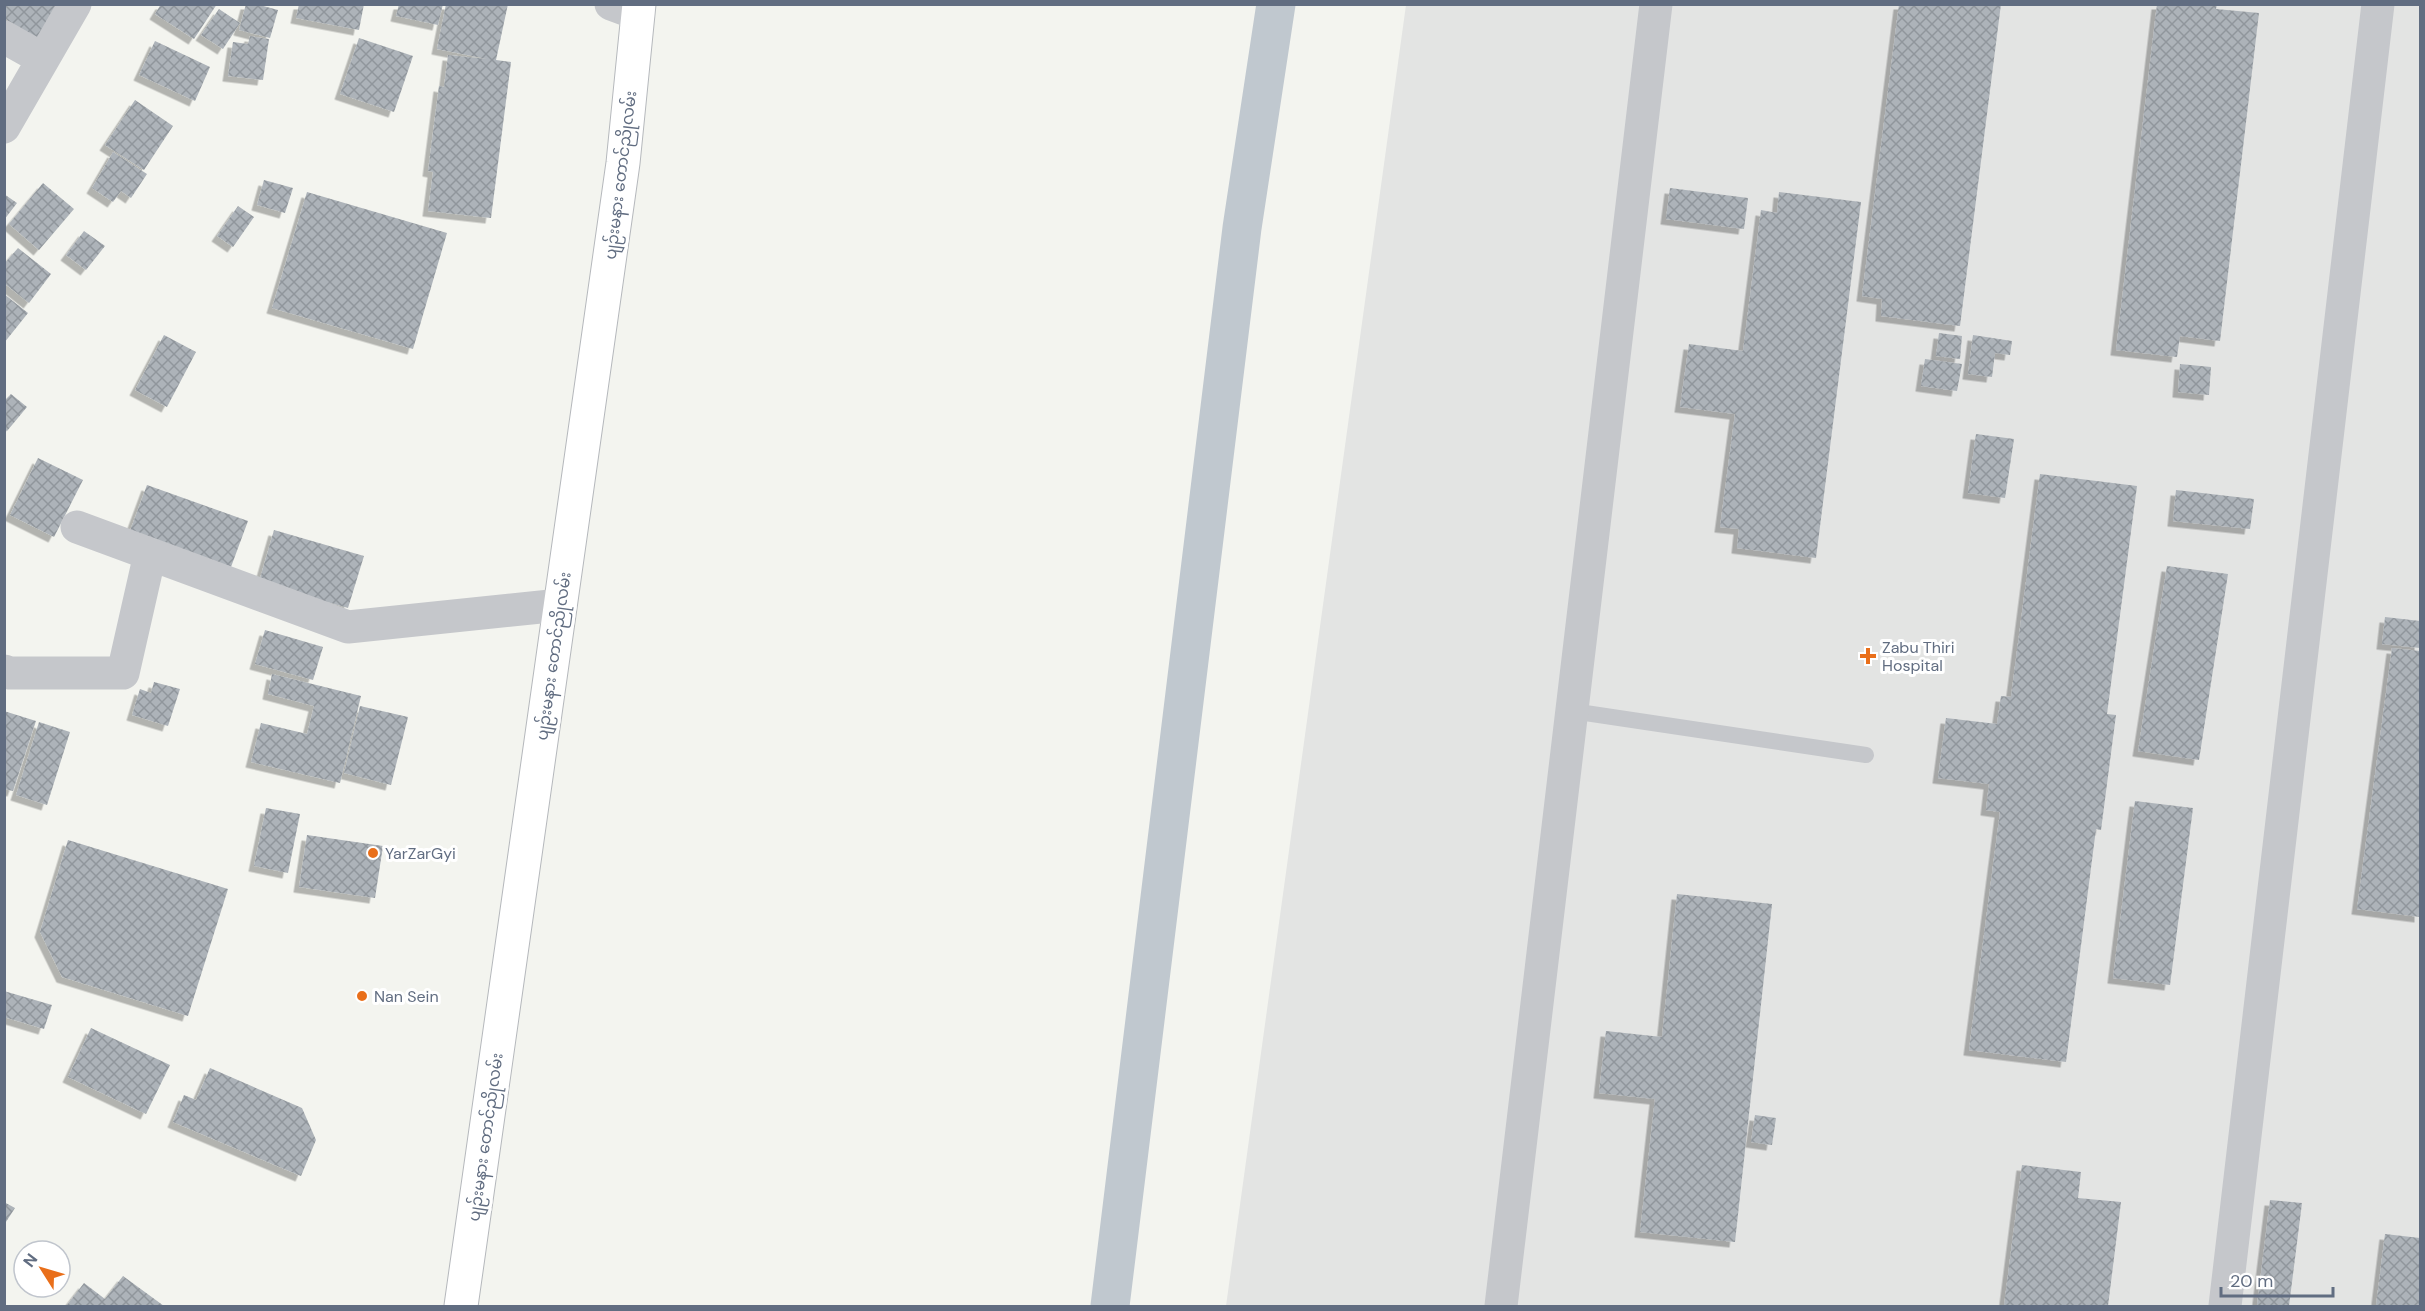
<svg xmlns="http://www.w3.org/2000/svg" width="2425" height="1311" viewBox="0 0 2425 1311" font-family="'DM Sans','Noto Sans Myanmar',sans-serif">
	<defs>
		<pattern id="building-cross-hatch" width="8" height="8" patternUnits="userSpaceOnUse" patternTransform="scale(1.5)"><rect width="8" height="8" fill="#adb3b9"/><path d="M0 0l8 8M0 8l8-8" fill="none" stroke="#90969c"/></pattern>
		<filter id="shadow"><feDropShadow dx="-5.5" dy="5.5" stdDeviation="0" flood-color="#0004"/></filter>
	</defs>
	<rect width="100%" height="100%" fill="#f3f4ef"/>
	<!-- built -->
	<path fill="#e3e4e3" d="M1406,5H2420V1306H1226Z"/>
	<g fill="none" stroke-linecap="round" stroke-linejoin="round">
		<!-- canal -->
		<path stroke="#c0c8cf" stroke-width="39" d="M1110,1306L1242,228L1276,4"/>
	</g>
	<!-- building -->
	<path fill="url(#building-cross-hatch)" filter="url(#shadow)" d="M4,4H63L38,41L4,18Z
		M161,4H217L194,39L155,14Z
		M246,4H256L278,10L270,38L239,30Z
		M299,4H364L359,30L296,18Z
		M399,4H443L438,25L396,16Z
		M446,4H508L496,60L511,62L491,218L428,211L433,172L428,171L439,86L444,87L448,55L487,59L437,49Z
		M1899,4H2001L1960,326L1881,316L1882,299L1862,296Z
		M2157,4H2217L2216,9L2259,13L2220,341L2180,336L2177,357L2116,350Z
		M219,9L240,23L223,49L201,35Z
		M250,36L269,39L263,80L228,76L233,42L248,44Z
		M359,38L413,56L394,112L340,94Z
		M155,41L210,67L195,101L139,75Z
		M135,100L173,126L144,170L105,145Z
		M113,152L147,174L131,198L121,191L113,202L92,188Z
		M264,180L293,188L285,213L257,205Z
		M43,183L74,209L39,250L9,224Z
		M1670,188L1748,198L1744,229L1666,219Z
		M307,192L447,233L413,349L272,308Z
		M1779,192L1861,202L1816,558L1737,548L1739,529L1720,527L1735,414L1680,407L1689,344L1743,351L1761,210L1777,213Z
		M4,194L17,203L4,220Z
		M238,206L254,217L233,247L217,236Z
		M84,231L105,246L86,270L66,255Z
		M18,248L51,274L29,303L4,283V264Z
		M4,294L28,313L4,343Z
		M1939,333L1962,336L1960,359L1936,356Z
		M164,335L196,352L167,407L135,390Z
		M1973,335L2012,341L2010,355L1995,353L1992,377L1968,374Z
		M1925,359L1962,364L1957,391L1921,386Z
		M2180,364L2211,367L2209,395L2178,392Z
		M11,394L27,407L7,431L4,429V401Z
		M1976,434L2014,439L2005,498L1968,493Z
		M38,458L83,480L54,537L10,515Z
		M2040,474L2137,486L2107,714L2116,715L2101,830L2096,829L2066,1062L1969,1050L2000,812L1986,810L1989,784L1938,778L1946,718L1997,724L2001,696L2011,697Z
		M147,485L248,521L231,567L130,531Z
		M2176,490L2254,499L2250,529L2173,521Z
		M274,530L364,556L348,608L259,582Z
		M2167,566L2228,574L2199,760L2138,751Z
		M2385,617L2420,621V648L2382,644Z
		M265,630L323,647L313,680L255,664Z
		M2392,648L2420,651V917L2357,909Z
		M272,674L361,696L340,783L251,762L261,723L307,734L314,706L268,694Z
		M154,682L180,689L168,726L132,715L140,689L151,693Z
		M360,706L408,717L391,785L344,773Z
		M4,711L36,721L13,791L4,789Z
		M39,722L70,732L47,805L16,795Z
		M2135,801L2193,808L2170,985L2113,978Z
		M266,808L300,814L288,873L254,866Z
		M307,835L383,846L375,898L299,887Z
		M68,840L228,889L188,1016L62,977L40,932Z
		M1677,894L1772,904L1735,1242L1640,1232L1655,1099L1599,1093L1606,1031L1662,1037Z
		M4,991L52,1005L44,1029L4,1017Z
		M91,1028L170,1065L146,1114L68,1077Z
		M210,1068L302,1108L316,1140L301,1176L173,1122L184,1095L196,1100Z
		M1755,1115L1776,1118L1772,1145L1751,1142Z
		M2022,1165L2081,1172L2078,1198L2121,1202L2108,1306H2004Z
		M2270,1200L2302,1203L2289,1306H2257Z
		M4,1202L15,1208L4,1225Z
		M2385,1234L2420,1238V1306H2376Z
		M123,1276L164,1306L67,1305L84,1283L105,1299Z"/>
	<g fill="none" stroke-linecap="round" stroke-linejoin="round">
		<defs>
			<path id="primary" d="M461,1306L623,163L639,4"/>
		</defs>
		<!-- primary casing -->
		<use href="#primary" stroke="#b5b8bc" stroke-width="35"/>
		<!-- service -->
		<path stroke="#c5c7cb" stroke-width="16" d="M1572,711L1866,755"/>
		<!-- minor -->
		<path stroke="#c5c7cb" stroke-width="33" d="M611,4L638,14
			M4,37L43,59
			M4,127L75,4
			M77,527L348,627L560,605
			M4,671L10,673H123L150,554
			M1501,1306L1656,4
			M2225,1306L2378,4"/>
		<!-- primary -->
		<use href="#primary" stroke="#fff" stroke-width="33"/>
	</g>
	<!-- markers -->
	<g fill="#e96f1a" stroke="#fff" stroke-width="2">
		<path d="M1865 647h6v6h6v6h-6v6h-6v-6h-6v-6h6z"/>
		<circle cx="373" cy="853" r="6"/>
		<circle cx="362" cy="996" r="6"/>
	</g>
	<g text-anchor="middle" stroke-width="6" stroke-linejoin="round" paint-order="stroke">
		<!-- street labels -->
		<g font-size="16" fill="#616d81" stroke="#fff">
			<text transform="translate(620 175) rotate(-83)" y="6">ပျဉ်းမနား တောင်ညိုလမ်း</text>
			<text transform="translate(553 656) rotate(-82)" y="6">ပျဉ်းမနား တောင်ညိုလမ်း</text>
			<text transform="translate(485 1137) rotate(-82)" y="6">ပျဉ်းမနား တောင်ညိုလမ်း</text>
		</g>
		<!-- poi labels -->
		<g font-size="16" fill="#616d81" stroke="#fff" text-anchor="start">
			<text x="1882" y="653">Zabu Thiri<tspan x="1882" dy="18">Hospital</tspan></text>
			<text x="385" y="859">YarZarGyi</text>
			<text x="374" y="1002">Nan Sein</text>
		</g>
	</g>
	<!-- border -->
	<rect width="2425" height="1311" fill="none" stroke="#616d81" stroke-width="12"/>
	<!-- north arrow -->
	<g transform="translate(42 1269) rotate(307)"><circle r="28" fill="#ffffff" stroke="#c0c5cd" stroke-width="1.5"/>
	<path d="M0-4.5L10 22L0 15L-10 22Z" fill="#e96f1a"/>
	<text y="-9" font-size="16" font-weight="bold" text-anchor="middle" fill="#616d81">N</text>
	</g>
	<!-- scale -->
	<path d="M2221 1287v9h112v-9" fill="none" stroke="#616d81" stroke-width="3"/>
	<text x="2230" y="1287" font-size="18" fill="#616d81" stroke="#ffffff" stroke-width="4.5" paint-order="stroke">20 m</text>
</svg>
